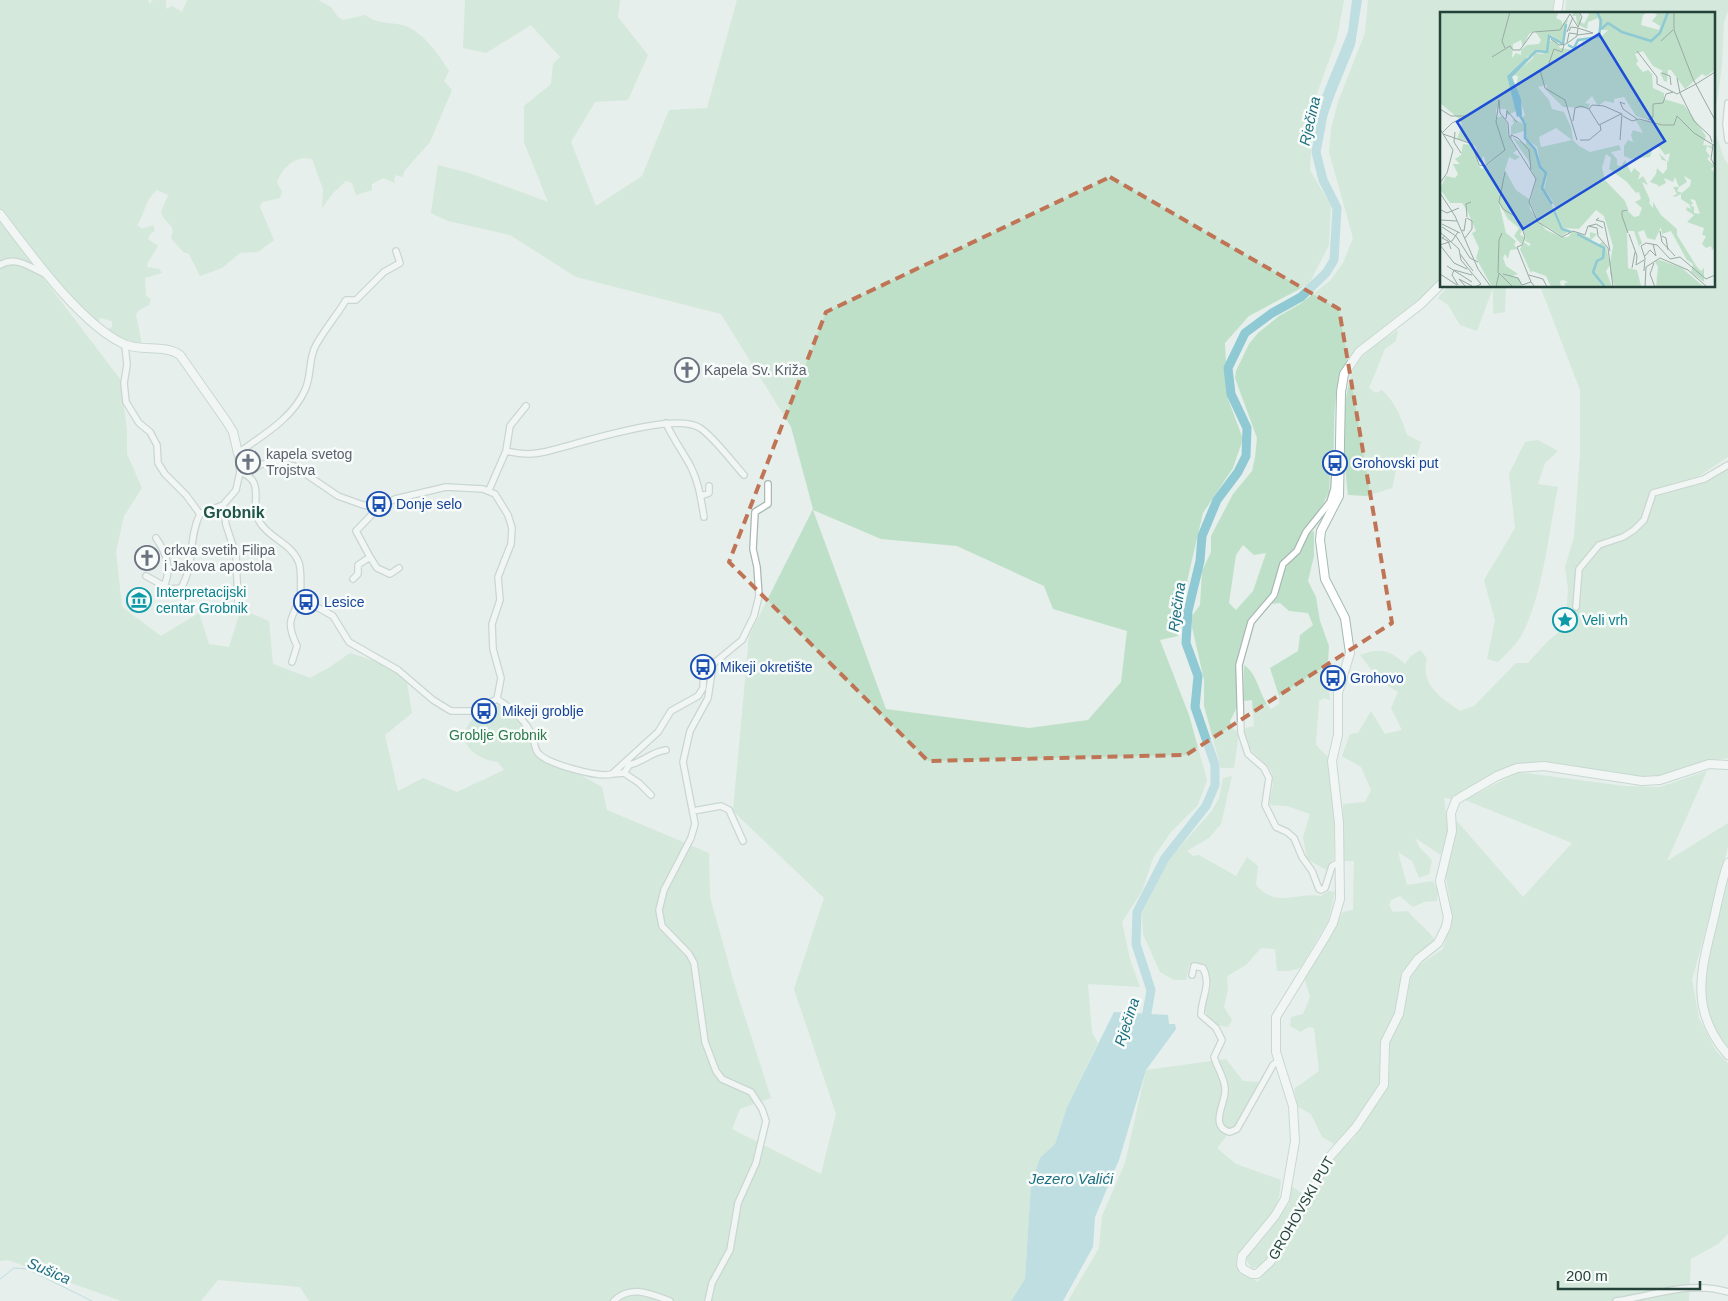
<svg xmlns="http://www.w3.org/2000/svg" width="1728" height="1301" viewBox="0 0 1728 1301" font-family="Helvetica,sans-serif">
	<rect width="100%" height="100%" fill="#e6efeb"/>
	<!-- green -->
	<path fill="#bfe0c8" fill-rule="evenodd" d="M0,0H148L150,4L153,0H166V9L172,6L182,12L187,0H318L331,7L338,17L343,20L365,15C377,24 388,22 402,25C421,29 440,56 449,71L444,81L452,90L430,142L405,170L402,177L396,175L394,179L395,183L383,178L372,184V190L356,195L352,183L346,181L333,193L322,208L323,189L312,159C295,155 283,167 277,182L282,192L280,198L262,202L260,207L274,240L258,252L240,253L222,268L200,276L189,254L183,252L171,238C177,224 164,224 161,212L168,195L157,190C145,199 145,214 137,225L142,229L153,225L155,231L150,234L148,239L158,246L148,262L147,267L159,269L162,273L145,278L146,296L151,299L149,305L139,310L136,315L142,344L113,336L106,330L112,327V321L100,318L98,323L55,279L0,211Z
		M465,0H620L618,17L648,55L628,100L595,102L571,142L596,206L642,176L669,110L707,108L737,0H1344L1337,38L1314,102L1310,170L1331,206L1329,245L1309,284L1249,316L1225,343L1228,399L1243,439L1233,468L1203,513L1188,577L1178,636L1160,640L1189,715L1207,780L1198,805L1171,832L1153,858L1142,891L1122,922L1130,959L1140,987L1088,984L1092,1033L1098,1043L1067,1107L1055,1144L1040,1158L1031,1184L1025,1279L1011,1301H309L300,1287L218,1280L201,1301H121L8,1260L0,1261V221L120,379L127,430V454L142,488L124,516L116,551L122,607L161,636L199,613L209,644L229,647L241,609L269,621L273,664L310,678L330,667L350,653L405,671L412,713L385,735L398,791L423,778L457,792L504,770L498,762C477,760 452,742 472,720C476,715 484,715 487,708L500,705L516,716L529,732L532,749L538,758L577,773L602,787L607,810L709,853L710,897L734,983L771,1098L740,1109L732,1129L821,1174L836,1114L794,989L824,898L733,811L749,636L813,509L791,427L721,314L576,277L510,235L448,221L431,213L438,165L469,173L548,202L524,142V106L551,84L553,64L560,57L531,25L486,53L463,48ZM813,510L881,539L957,546L1044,586L1053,609L1127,631L1121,682L1088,720L1029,728L886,709Z
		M1368,0H1554L1552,14H1442V277C1417,309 1350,340 1340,376C1332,403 1335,436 1333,464L1330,474L1329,492L1322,506L1304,530L1295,549L1281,563L1271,594L1252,615L1248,623L1236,665L1239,693L1237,707L1230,721L1232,728L1239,733L1234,768H1221L1204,706V680L1192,627V616L1200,605L1202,571L1211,552V536L1233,494L1252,471L1255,457L1257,438L1235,378L1236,371L1249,344L1258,333L1279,316L1300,304L1331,280L1343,263L1353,238L1329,152L1331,129L1338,102L1365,33ZM1243,545L1254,555L1266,553L1253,591L1236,610L1229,603L1236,555Z
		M1566,0H1728V11L1724,22L1722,67L1714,120V14H1565Z
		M1714,129L1724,158L1728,164V457L1696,478L1673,483L1666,490C1689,485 1709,481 1728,467V758L1703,762L1661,777L1643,778L1553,763L1516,765L1495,772L1453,799L1444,798L1448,832L1441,855L1415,838L1420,848L1432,860L1429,874L1419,878L1412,861L1398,852L1407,885L1433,881L1438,891L1437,901L1424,902L1413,907L1400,896L1391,900L1389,905L1393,912L1408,911C1416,922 1429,929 1435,941L1408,964L1401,977L1393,1020L1381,1042L1383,1074L1381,1082L1355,1123L1334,1144L1322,1137L1311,1114L1298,1107L1294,1089L1319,1071L1314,1028L1308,1027L1301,1032L1290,1026L1291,1017L1303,1014L1310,997L1304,977L1343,912L1353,910L1354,861H1344L1343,804L1365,802L1371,790L1361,767L1342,756L1350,734L1358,733L1371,711L1385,734L1402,730L1391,708L1398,692L1380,681L1360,655C1380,647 1390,650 1405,664L1411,656L1420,650L1427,658C1420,685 1440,697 1460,711L1474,706L1516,663H1528L1547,642L1561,630L1566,617L1568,589L1565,567L1574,537L1580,454V390L1540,286H1714Z
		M1448,286H1506L1505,312L1493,314V288L1477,331L1460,325L1448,305L1438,298Z
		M1398,330L1396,341L1385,349L1369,388L1376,393L1382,390C1395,402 1401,417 1407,435L1421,442L1417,456L1405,466H1397L1392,488L1367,496L1348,495C1344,462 1339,393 1356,365C1366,349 1383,340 1398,330Z
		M1538,440L1558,451L1545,463L1538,484L1558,487C1549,529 1542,604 1519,639C1514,647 1505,655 1498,662L1487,659L1495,621L1484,580L1515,528L1509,474L1525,442Z
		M1314,531V556L1308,581L1316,597L1320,621L1329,646L1327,676L1330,700L1324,698L1319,701L1316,745L1328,757L1334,815V858L1326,870L1307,859L1303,837L1310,814L1287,806L1270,805C1269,794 1276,783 1272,773C1263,754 1245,757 1245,728L1254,726L1252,700L1244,701V665C1259,675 1258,695 1271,709L1279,704V696L1270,668L1298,651L1300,635L1313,625L1308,613L1289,611L1280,603L1271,604L1278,596L1282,571L1299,553L1309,533Z
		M1707,771L1667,861L1728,823V847L1692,980L1699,1018L1716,1051L1728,1063V1234L1718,1244L1691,1259L1689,1301H1068L1099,1248L1102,1216L1125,1163L1146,1070L1226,1059L1243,1081L1259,1082L1236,1124L1217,1148L1236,1164L1281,1180C1280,1187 1280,1195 1278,1201C1270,1224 1245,1237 1236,1260L1241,1271L1258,1282L1306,1211L1328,1163L1354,1138L1389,1082L1390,1040L1404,1010L1413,969L1443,949L1452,916L1445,871L1457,821L1523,897L1572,843L1465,800L1518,772L1624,786L1660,787Z
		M1232,776L1221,824L1209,838L1187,851L1193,856L1199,855L1236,876L1247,857L1258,866L1256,885C1277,909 1295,892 1321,896L1329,891L1335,892L1328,921L1300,968L1289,971H1277L1275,949L1261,948L1246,965L1227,976L1228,989L1224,1007L1232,1020L1228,1027L1213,1024L1203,1008C1212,990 1214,982 1202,964L1193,962L1189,966L1186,980H1174L1160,972L1143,934L1142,913L1169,859L1211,812L1219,798L1223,778Z
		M1728,880V1050C1684,997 1713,938 1728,880Z
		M1291,1186L1306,1196L1263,1264L1252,1269L1244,1256L1289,1204Z"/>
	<!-- water -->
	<path fill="#8ec9d4" d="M1352,0H1362L1355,45L1333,99L1322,96L1348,32Z
		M1114,1012L1168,1015L1169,1024H1175L1176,1029L1146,1070L1119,1160L1095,1217L1093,1247L1063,1301H1011L1025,1279L1031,1184L1040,1158L1055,1144L1067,1107Z"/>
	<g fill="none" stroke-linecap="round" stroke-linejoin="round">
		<!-- stream -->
		<path stroke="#8ec9d4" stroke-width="1" d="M0,1279L14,1268L27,1269L92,1301"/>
		<!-- river -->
		<path stroke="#8ec9d4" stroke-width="9" d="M1143,1023L1147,1013L1151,990L1136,944L1137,912L1165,858L1206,806L1215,785V765L1195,707L1198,676L1186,643L1188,611L1200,561L1202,536L1217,500L1238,472L1246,456L1247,428L1231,394L1228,368L1245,333L1272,313L1301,297L1326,273L1334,260L1337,208L1323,180L1316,152L1323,115L1332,88"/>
		<defs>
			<path id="street" d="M1728,103L1726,124L1728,140
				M0,265C16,255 31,268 47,275
				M125,345L127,365L124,383L126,402L139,423L150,432L157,445L158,463L165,474L186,495L200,514
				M666,423C673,439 683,452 691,467C699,483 701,500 704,517
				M506,451L510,426L526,406
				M1340,469L1335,473L1334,489L1330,502L1306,532L1297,551L1283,564L1274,595L1251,622L1239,665L1241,733L1248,754L1264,768L1269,778L1265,805L1276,827L1287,832L1294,838L1302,857L1312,871L1319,889L1321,890L1325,888L1332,866L1340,862
				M248,475L251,471L260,465L270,462L285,464L294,466L338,496L363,505L379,507L395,499L446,487L483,489L495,494L508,515L512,528L511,544L498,577L500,600L492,624L493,649L501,678L497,699L474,711H451L433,700L398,670L349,642L333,616L301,598C300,587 302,573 299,563C292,543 269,539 259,521C249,502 267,482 240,472L238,453C263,435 292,419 305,390C312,375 308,359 316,345C325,329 337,315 346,300H356L384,272L400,263L396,251
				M489,490L506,451C518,454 532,455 544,452C576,445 673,411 700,428C714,437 732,462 744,475
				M701,496L709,493V486
				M156,538C167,554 172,569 164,586L170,589L181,588C195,565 188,538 200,514L223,505
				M370,557L377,568L390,574L399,568
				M146,576L164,586
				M353,579L358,574V565L370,557L356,531L379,507
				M238,603L236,555L226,525L223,505L236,490L240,472
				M1576,607L1579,569L1599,545L1623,537L1634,530L1644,520L1653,493L1704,479L1728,465
				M292,662L297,646C286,623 290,619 301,598
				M497,699C511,708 525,719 532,735C535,741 534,748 538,753C547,764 599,778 612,774L658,732L671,711L698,696L703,688L704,669L709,664H713
				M629,765C643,762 651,752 666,750
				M624,773L639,783L651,795
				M612,774L624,773L630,764
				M693,811L721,806L729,810L743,841
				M1192,975L1194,966L1203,968C1212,986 1201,997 1201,1015L1216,1028L1222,1040L1214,1057C1217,1068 1226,1080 1225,1091C1225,1104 1209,1127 1230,1132L1237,1129L1273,1065L1278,1061
				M614,1301C630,1284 651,1294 670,1301
				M708,1301L712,1283L730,1250L738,1203L756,1163L766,1121L762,1109L751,1092L722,1079L716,1071L705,1042L694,963L689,954L662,926L659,910L664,890L691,838L695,824L683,762L690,731L708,698L713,664L742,640L754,616L759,596L757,567L753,549L755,512L768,504V484
				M1616,1301C1654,1296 1690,1280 1728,1292"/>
			<path id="secondary" d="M1557,14L1559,0
				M0,214C29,252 81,325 124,344C142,352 164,344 180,355L227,422L233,432L238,453
				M1442,283L1421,304L1359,352L1344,374L1341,392L1339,496L1321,531L1320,540L1325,579L1345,618L1350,653L1338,693V735L1332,761L1339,823L1340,899L1333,923L1324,939L1276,1017V1052L1293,1106L1295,1141L1285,1199L1275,1216L1242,1256L1241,1265L1243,1269L1252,1274H1257L1270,1262L1311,1195L1325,1162L1356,1127L1384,1085L1385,1042L1399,1014L1406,975L1418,959L1438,943L1446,927L1448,917L1440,881L1452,831L1451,813L1456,800L1497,776L1517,768L1544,766L1642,781L1660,780L1709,764L1728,765
				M1728,863C1721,882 1718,902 1713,922C1700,974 1690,1011 1728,1055"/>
		</defs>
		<!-- street casing -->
		<use href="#street" stroke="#a8b8b2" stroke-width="8"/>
		<!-- secondary casing -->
		<use href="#secondary" stroke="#a4bbb3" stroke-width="10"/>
		<!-- street -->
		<use href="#street" stroke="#fff" stroke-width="5.5"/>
		<!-- secondary -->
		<use href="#secondary" stroke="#fff" stroke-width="8"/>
	</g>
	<!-- marked area -->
	<path d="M0 0H1728V1301H0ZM1110,177L1339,309L1392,623L1186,755L928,761L729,562L826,312Z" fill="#e6efeb" fill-opacity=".55" fill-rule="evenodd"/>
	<path fill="none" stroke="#c07456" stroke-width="4" stroke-dasharray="10 6" stroke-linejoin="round" d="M1110,177L1339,309L1392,623L1186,755L928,761L729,562L826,312Z"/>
	<!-- icons -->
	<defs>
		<symbol id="church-ring" viewBox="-11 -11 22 22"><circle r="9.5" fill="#f7fbf9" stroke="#6b7280" stroke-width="1.5"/><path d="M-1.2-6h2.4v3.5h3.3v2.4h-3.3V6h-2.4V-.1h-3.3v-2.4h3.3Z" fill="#6b7280"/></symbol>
		<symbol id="bus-ring" viewBox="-11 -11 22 22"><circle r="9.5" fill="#f7fbf9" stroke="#1a4fb4" stroke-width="1.5"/><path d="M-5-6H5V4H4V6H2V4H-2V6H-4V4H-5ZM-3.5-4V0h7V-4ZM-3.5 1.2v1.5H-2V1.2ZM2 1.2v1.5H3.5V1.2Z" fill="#1a4fb4"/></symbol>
		<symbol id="museum-ring" viewBox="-11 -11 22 22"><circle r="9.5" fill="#f7fbf9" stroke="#0f9aa8" stroke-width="1.5"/><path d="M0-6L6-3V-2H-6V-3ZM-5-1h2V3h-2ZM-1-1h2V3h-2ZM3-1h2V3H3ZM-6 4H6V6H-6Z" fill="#0f9aa8"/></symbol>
		<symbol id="sight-ring" viewBox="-11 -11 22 22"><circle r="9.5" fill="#f7fbf9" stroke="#0f9aa8" stroke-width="1.5"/><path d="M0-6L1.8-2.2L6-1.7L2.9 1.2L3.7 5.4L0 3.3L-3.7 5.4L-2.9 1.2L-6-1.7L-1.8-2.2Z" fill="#0f9aa8"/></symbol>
	</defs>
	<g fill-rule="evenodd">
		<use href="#church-ring" x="673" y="356" width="28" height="28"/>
		<use href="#church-ring" x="234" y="448" width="28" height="28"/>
		<use href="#bus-ring" x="1321" y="449" width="28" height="28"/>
		<use href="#bus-ring" x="365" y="490" width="28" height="28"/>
		<use href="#church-ring" x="133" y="544" width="28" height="28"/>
		<use href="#museum-ring" x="125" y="586" width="28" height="28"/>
		<use href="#bus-ring" x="292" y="588" width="28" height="28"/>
		<use href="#sight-ring" x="1551" y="606" width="28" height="28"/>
		<use href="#bus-ring" x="689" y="653" width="28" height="28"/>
		<use href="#bus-ring" x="1319" y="664" width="28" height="28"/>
		<use href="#bus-ring" x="470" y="697" width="28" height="28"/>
	</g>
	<g text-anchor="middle" stroke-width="5" stroke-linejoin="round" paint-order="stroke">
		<!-- worship labels -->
		<g font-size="14" fill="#5b616d" stroke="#f7fbf9" text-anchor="start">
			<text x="704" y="375">Kapela Sv. Križa</text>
			<text x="266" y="459">kapela svetog<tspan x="266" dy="16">Trojstva</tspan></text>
			<text x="164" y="555">crkva svetih Filipa<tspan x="164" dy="16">i Jakova apostola</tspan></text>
		</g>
		<!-- transit labels -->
		<g font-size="14" fill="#164399" stroke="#f7fbf9" text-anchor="start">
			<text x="1352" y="468">Grohovski put</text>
			<text x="396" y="509">Donje selo</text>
			<text x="324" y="607">Lesice</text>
			<text x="720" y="672">Mikeji okretište</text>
			<text x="1350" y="683">Grohovo</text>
			<text x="502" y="716">Mikeji groblje</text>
		</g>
		<!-- culture labels -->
		<g font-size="14" fill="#0d838f" stroke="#f7fbf9" text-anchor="start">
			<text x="156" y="597">Interpretacijski<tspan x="156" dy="16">centar Grobnik</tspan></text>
			<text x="1582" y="625">Veli vrh</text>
		</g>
		<!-- park labels -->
		<g font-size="14" fill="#2d7a4b" stroke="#f7fbf9">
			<text x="498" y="740">Groblje Grobnik</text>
		</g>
		<!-- street labels -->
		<g font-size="14" fill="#24423a" stroke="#f7fbf9">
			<text transform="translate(1301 1208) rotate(-60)" y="5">GROHOVSKI PUT</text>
		</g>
		<!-- water labels -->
		<g font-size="15" font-style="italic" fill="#1c6f80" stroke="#f7fbf9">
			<text transform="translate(1310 121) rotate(-77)" y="5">Rječina</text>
			<text transform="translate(1177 607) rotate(-82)" y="5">Rječina</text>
			<text transform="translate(1127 1022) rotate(-72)" y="5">Rječina</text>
			<text x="1071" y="1184">Jezero Valići</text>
			<text transform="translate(49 1271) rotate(23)" y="5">Sušica</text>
		</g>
		<!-- quarter labels -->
		<g font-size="16" font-weight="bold" fill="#1f5548" stroke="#f7fbf9">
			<text x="234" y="518">Grobnik</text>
		</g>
	</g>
	<!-- overview -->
	<g transform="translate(1440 12)">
		<rect width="275" height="275" fill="#e6efeb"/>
		<path d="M0,0H119L116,6L122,9V12L128,7L123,29L120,30L111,23L107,29L116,28L120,36L135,38L142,35L143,29L160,26L168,18H161L158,6L148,10L147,17L137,12L136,4H132L134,0L140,2L141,10L144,12L149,2L146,0H208L203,3L201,13L219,18L220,14L212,9L217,3L213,0H275V58L266,64L262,62L245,77L231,58H228L227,70L224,69L220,61L223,59L213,54L203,39L195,42L198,49L196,52L203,60L208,58L212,62L213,76L224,81V87L244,93L266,124L263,133L272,134V137L267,134L266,139L270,144L267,147L275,154L271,157L275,161V235L272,238L271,234L266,236L262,232L266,224L262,223L264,216L247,210L254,203L246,198L247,195L251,197L249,192L254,195V201L260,202L255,188L250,187L253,192L250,193L241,187V182L235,185L233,184L237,182L233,175H239L237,179L242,181L250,174L251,168L244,164L247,170L239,175L235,165L233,170L224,166L226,171L218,175V173L210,170L216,162L217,156L223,162L227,157V149L222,148L219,141L228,150L230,141L225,143L219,135L213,136L210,145L191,147L184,144V134L188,128L193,130L191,123L193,118L203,121L196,108L211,109L196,104L184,85L174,87V91L165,89L158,94L152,84L145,91L150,92L148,96L123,95L106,78L107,73L98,75L109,88L112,97L124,100L131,115L133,128L139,134L150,140L179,133L181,138L171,140L177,147V153L181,154L185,148L191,161L194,156L200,161L198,168L203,164L208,173L202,170L210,188L209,191L213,196V190L221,203L237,217V223L257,255L261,259L264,256V270L251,260L253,252L247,248L231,219L222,222L221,215L215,228L207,226L204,218L198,220L202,231L199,234L202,244L194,219H187L188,256L197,258L201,274L204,275H175L170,261L171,252L166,259L172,275H126L124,271H128L124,268L120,269L121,275H111L106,264L92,259L91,261L80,237L84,230L89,234L91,232L85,229L86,225L78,206L70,202L77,207L82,217L80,223L85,225L81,232L74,224L79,216L68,207L59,191L66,221L76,229L74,233L78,237L70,238L68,247L65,242L63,246L66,254L78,262L72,264L79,266L82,275H52L36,246L39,236L32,221L36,219L27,198L22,191H10L0,177L6,164L15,166L18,162L13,152H20L15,147L21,143L23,132L33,133L38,153L42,157L61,143L46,153L44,144L39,151L36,135L30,130L17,127L22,112L19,107L0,91ZM95,19L101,28L99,32L87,33L81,38V43L76,41L72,46L73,32L81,28L83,35L89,22ZM98,38L104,42L94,41L93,46L73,63L78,64L76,76L85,103L81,106L86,110V126L97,135L101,156L107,163L104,177L112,188L123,216L139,217L156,198L164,204L173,234L170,251L166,235L162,230L158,233L151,228L157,222L150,220V226L133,219L128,225H122L106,218L90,197L89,187L76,178L65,158L69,145L75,148L80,145L73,141L77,138L68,123L67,111L62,104L56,106V98L58,94L60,97H66V104L76,99L67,64L86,46ZM116,116L132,128L101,135L99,125ZM166,142L171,146L169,157L187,170L196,181L199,180L201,187L195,190L202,196L199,204L194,205L187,198L181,199L188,197L185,189L165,168L162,156ZM72,107L85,112L84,128V119L71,123V114L74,111ZM72,125L86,132V128L96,139L99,156L105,162L102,179L109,186L121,216L129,219L122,224L99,210L90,190L96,169L88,148ZM220,248L242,256L264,275H216L218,255L215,249Z" fill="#bfe0c8" fill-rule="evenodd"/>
		<path d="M92,45L72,65L81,87L82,103L77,105L67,64L86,46Z" fill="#8ec9d4"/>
		<path fill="none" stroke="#8ec9d4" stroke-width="2.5" d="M161,17L168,11L182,20L211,29L220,21L228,0M128,33L134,36L138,28L159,25L161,8L157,0M89,46L96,39L107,40L109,24L123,32L126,12M79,102L85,112V126L95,137L100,155L106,161L102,176L112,192M114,198L122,217L131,220M137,222L164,236L163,246L157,249L153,260L165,275"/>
		<path fill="none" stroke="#98aaa4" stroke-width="1" d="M234,0V18L253,67L275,108M138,15L142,5L139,0M129,19L131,15L138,16L153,21L137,23M127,20L133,5M111,27L119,33L126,32L137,24L138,16M221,29L233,18M127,31L129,21L137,22M124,33L122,40L114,37L108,54L100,58L105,76L125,88L137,128M65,36L62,29L70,0M197,39L217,65V72L237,82L256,72M52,45L70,34L73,38H80L93,20L120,18L130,2L138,15M222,61L230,64L231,73M237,66L240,81M256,72L275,60M240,81L254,109L270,124L272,130M185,92L180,90L183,97L197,107M0,97L11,104H26M149,97L152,93L164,94L182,102L180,128M183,104L192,109L199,107L222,113H234L237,104L254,121L275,134M66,107L67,99L77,110M208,108L213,105V92L223,91L226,82L233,80M133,109L135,96L141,94L149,97L159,113L181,102M0,117L13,138L7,161L0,171M15,120L14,130L21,141M2,121L12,111L26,104M3,122L32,132L39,153L45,154L65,138L56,110L59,88L60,101L68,111L69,124L96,167L89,190L98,210L122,225L133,219L145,223L148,214L157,216L158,224L168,236L173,275M71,126V123L78,126L89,138L91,158M140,128H149L161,118L160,113M273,133L271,147L275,154M65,160L59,190L63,197L76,205L82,216L85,225L82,233L77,235L91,270L95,275H105M0,181L15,204L38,257L51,275M1,198L7,201L19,196M188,198L182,199V204L188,221M27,205L26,192L31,190M159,206L156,208L164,210L170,239M0,208L17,209M2,212L20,221M149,214L156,212L163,216M2,215L16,224L30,246L38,250M22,218L24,219L26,206M220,219L222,230L235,244M0,220L19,237L21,248L41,272L35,275M189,222L197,244L196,253L204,248M5,224L2,226L8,229L11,237M222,224L226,226L228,238M25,226L32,217V209L27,206M0,233L14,251L27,257M0,233L12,229L18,220M0,242V261M20,242L33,259M205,244L210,238L216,244L213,232M214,251L210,262L215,275M7,254L32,270M192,256L195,240M204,259L205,246L201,234L206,231L217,233L230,247L240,245L266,267L275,263M58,261L59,228L62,221M0,262L17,273M63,262L78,266L82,273L91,270M89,263L103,267L107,275M18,273L12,263L14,258L32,263M26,275L19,267L32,274M56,275L59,261L73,275M205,275L206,255L220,246L248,258L267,275"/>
		<path fill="#1d4ed8" fill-opacity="0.15" stroke="#1d4ed8" stroke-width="2.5" d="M159,22L225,129L83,217L17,110Z"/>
		<rect width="275" height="275" fill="none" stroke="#24423a" stroke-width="2.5"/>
	</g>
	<!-- scale -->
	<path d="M1558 1281v8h142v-8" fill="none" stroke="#24423a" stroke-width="2.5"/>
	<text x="1566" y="1281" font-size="15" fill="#24423a" stroke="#f7fbf9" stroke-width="4" paint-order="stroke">200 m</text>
</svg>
